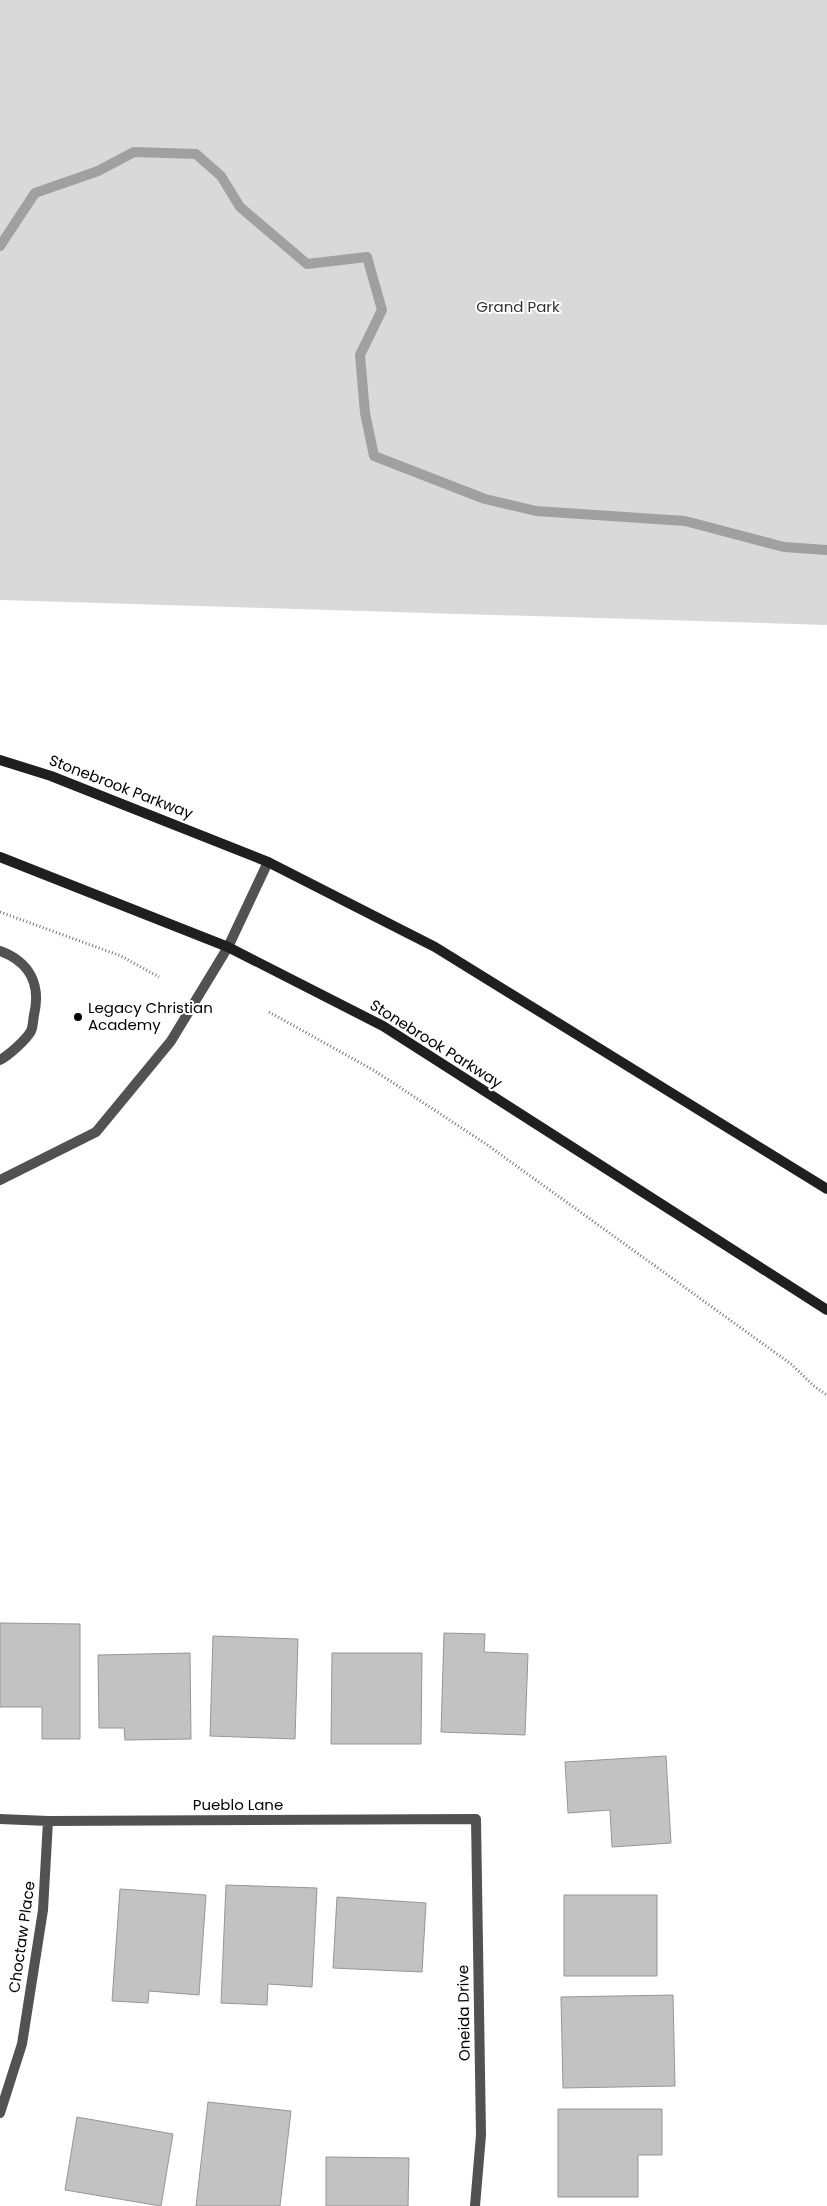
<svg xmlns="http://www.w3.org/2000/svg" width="827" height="2206" viewBox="0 0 827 2206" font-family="Poppins,sans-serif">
	<rect width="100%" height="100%" fill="#fff"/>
	<!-- green -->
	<path fill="#d9d9d9" d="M0,0H827V625L0,600Z"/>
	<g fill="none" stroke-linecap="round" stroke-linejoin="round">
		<!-- stream -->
		<path stroke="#a0a0a0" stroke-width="10" d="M0,246L35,193L98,171L134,152L196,154L221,176L240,207L307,264L367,257L382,310L360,355L365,413L374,456L485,499L536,511L685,521L784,547L827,550"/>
	</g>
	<!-- building -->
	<path fill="#c2c2c2" stroke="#969696" d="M0,1623L80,1624V1739H42V1707H0Z
		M444,1633L485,1634L484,1652L528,1654L525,1735L441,1732Z
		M213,1636L298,1639L295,1739L210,1736Z
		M190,1653L191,1739L125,1740L124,1728H99L98,1655Z
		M332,1653H422L421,1744H331Z
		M666,1756L671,1843L612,1847L610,1810L568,1813L565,1762Z
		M226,1885L317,1888L312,1987L268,1984L267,2005L221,2003Z
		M120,1889L206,1895L199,1995L149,1991L148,2003L112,2001Z
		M564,1895H657V1976H564Z
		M337,1897L426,1903L422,1972L333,1968Z
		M673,1995L675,2086L563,2088L561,1997Z
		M208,2102L291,2111L280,2206H196Z
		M558,2109H662V2155H638V2197H558Z
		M77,2117L173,2134L161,2206L65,2190Z
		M326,2157L409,2158L408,2206H326Z"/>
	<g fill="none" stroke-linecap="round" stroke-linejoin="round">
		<!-- path -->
		<path stroke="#747474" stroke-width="3" stroke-dasharray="1 2.5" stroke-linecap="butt" d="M0,912L121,956L159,977
			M269,1012L375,1071L486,1144L791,1364L815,1387L827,1395"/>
		<!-- lane -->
		<path stroke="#525252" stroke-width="10" d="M0,951C30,962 41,985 34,1015C33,1020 33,1027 31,1031C26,1040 9,1055 0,1060"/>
		<!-- street -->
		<path stroke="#525252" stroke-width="10" d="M0,1180L96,1132L171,1041L228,947L268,862
			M0,1819L48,1821L476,1819L481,2135L475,2206
			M0,2113L22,2044L43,1910L48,1821"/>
		<!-- secondary -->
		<path stroke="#1f1f1f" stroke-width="10" d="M0,760L51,776L268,862L435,947L827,1189
			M0,857L228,947L383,1026L827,1310"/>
	</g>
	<!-- markers -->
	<circle fill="#000" stroke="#fff" stroke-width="2" cx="78" cy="1017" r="5"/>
	<g text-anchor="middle" stroke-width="4" stroke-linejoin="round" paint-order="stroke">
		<!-- park labels -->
		<g font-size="15" fill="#303030" stroke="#fff">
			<text x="518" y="312">Grand Park</text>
		</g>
		<!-- street labels -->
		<g font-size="15" fill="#000" stroke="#fff">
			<text transform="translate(121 787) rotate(21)" y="5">Stonebrook Parkway</text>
			<text transform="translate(436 1044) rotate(32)" y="5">Stonebrook Parkway</text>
			<text x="238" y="1810">Pueblo Lane</text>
			<text transform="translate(22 1937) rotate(-82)" y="5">Choctaw Place</text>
			<text transform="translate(464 2013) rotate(-91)" y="5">Oneida Drive</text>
		</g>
		<!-- poi labels -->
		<g font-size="15" fill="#000" stroke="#fff" text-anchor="start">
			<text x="88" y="1013">Legacy Christian<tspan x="88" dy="17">Academy</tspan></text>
		</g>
	</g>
</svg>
